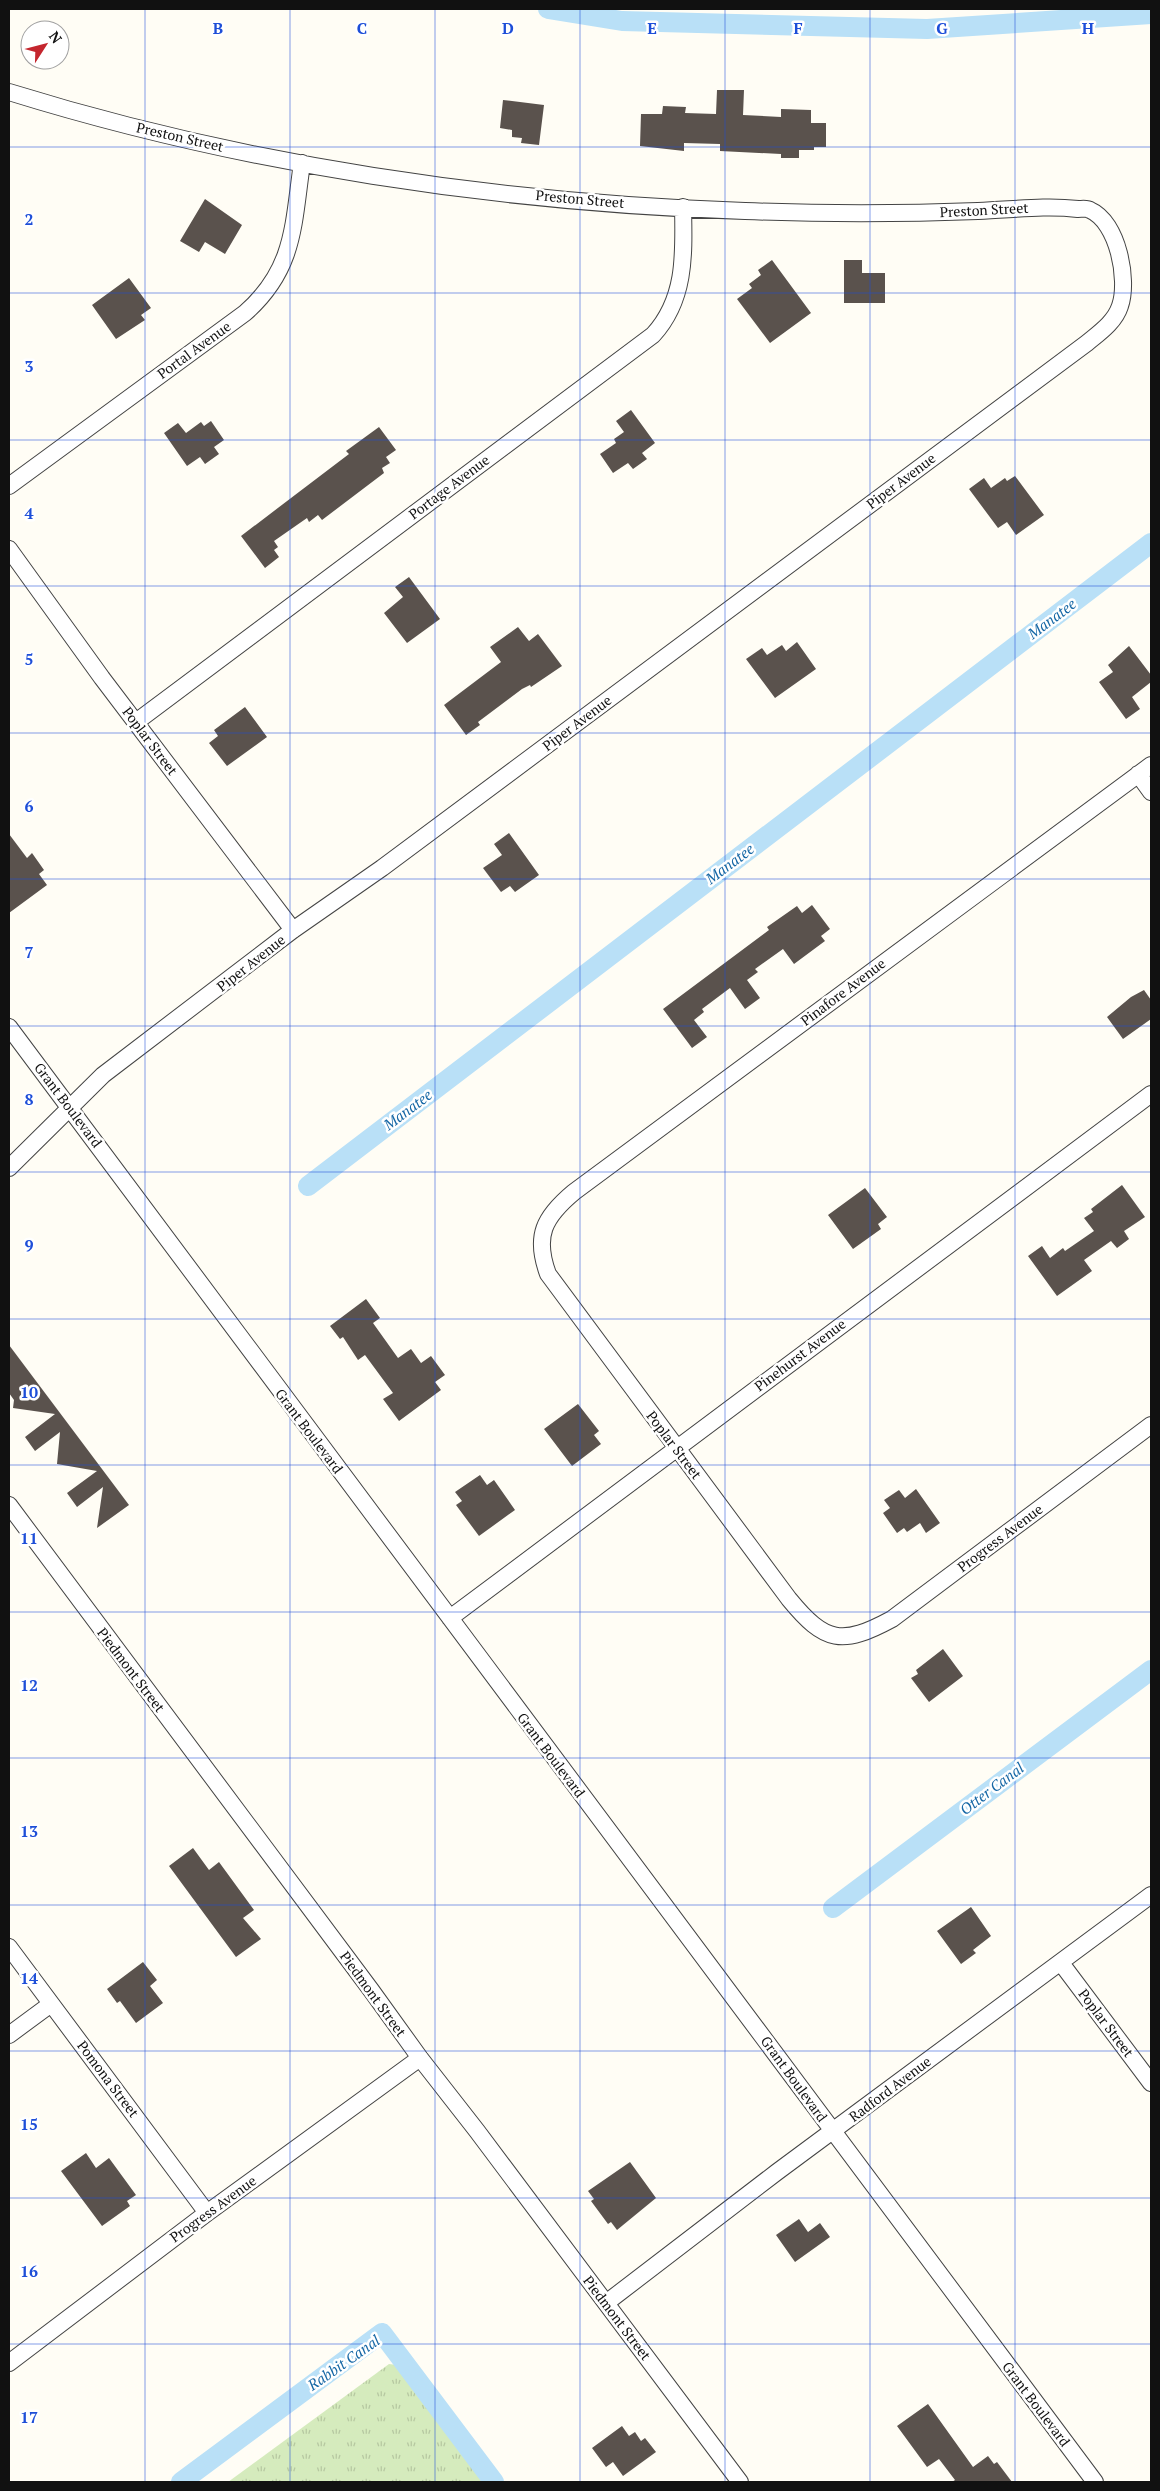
<svg xmlns="http://www.w3.org/2000/svg" width="1160" height="2491" viewBox="0 0 1160 2491" font-family="'PT Serif',serif">
	<defs>
		<pattern id="grass-tufts" width="24" height="20" patternUnits="userSpaceOnUse" patternTransform="scale(1.25)"><rect width="24" height="20" fill="#d5ebbd"/><path d="M3 7l-1-3M5 7V3M7 7l1-3M15 17l-1-3M17 17v-4M19 17l1-3" fill="none" stroke="#b6c8a1"/></pattern>
	</defs>
	<rect width="100%" height="100%" fill="#fffdf5"/>
	<!-- grass -->
	<path fill="url(#grass-tufts)" d="M389,2364L397,2365L483,2482H228Z"/>
	<g fill="none" stroke-linecap="round" stroke-linejoin="round">
		<!-- canal -->
		<path stroke="#b9e0f7" stroke-width="20" d="M548,9L622,21L927,29L1151,14
			M308,1186L1151,543
			M833,1908L1151,1670
			M181,2482L382,2333L494,2482"/>
	</g>
	<!-- building -->
	<path fill="#5a524d" d="M717,90H744L743,115L781,117V109L811,110V123H826V147H814V150H799V158H781V154L720,151V144L684,143V151L640,146L641,114H662L663,106L686,107L685,113L716,114Z
		M503,100L544,105L539,145L521,143L522,138L512,137V130L500,128Z
		M205,199L242,225L225,254L205,242L199,252L180,241Z
		M772,260L811,313L770,343L737,299L752,288L749,284L761,275L758,270Z
		M844,260H862V273H885V303H844Z
		M129,278L151,308L141,315L145,320L116,339L92,305Z
		M631,410L655,443L642,453L647,459L633,469L628,463L613,473L600,454L616,443L614,439L624,432L616,421Z
		M211,421L224,440L214,447L219,454L205,464L200,457L187,466L164,433L178,423L186,433L201,422L204,426Z
		M379,427L396,450L386,457L390,463L382,468L384,473L322,520L318,515L309,522L307,518L274,541L278,547L274,550L279,557L265,568L241,536L349,454L346,451Z
		M1015,476L1044,515L1016,535L1007,522L998,528L969,489L984,478L991,488L1005,478L1007,481Z
		M409,577L440,619L407,643L384,613L403,597L395,587Z
		M518,627L529,641L538,634L562,666L531,687L530,685L522,689L478,722L480,725L466,735L444,705L501,662L490,647Z
		M797,642L816,669L775,698L746,659L762,648L767,655L782,645L786,651Z
		M1129,646L1151,675V682L1132,697L1140,709L1126,719L1099,682L1113,672L1108,665Z
		M245,707L267,737L227,766L209,743L218,736L214,730Z
		M509,833L539,875L515,892L510,886L501,892L483,868L502,855L494,844Z
		M9,834L27,858L32,853L44,870L39,874L47,885L9,913Z
		M812,905L830,929L821,936L825,941L794,964L783,949L755,969L758,972L747,980L760,998L745,1009L730,988L702,1009L704,1012L694,1020L707,1037L692,1048L663,1009L769,930L767,927L797,906L802,913Z
		M1144,990L1151,1000V1019L1123,1039L1107,1017L1131,997Z
		M1122,1185L1145,1217L1124,1231L1129,1239L1117,1248L1111,1241L1084,1260L1092,1271L1057,1296L1028,1256L1042,1246L1050,1258L1063,1248L1065,1251L1094,1231L1084,1218L1093,1212L1091,1209Z
		M865,1188L887,1217L878,1224L881,1229L853,1249L828,1215Z
		M366,1299L380,1318L373,1323L398,1358L411,1349L421,1363L431,1356L445,1375L435,1382L441,1390L399,1421L383,1399L393,1393L365,1355L358,1360L343,1337L340,1339L330,1326Z
		M9,1345L129,1505L97,1528L103,1487L77,1507L67,1493L97,1471L57,1464L60,1432L35,1451L25,1437L55,1414L13,1408L14,1400L9,1393Z
		M578,1404L599,1431L594,1435L601,1444L572,1466L544,1429Z
		M480,1475L487,1485L494,1480L515,1510L479,1536L456,1505L462,1501L455,1492Z
		M916,1489L940,1523L926,1533L920,1523L907,1532L904,1528L897,1533L883,1513L890,1508L884,1500L899,1490L905,1498Z
		M943,1649L963,1676L929,1702L911,1678L918,1674L916,1670Z
		M193,1848L209,1870L219,1862L254,1910L243,1918L261,1939L236,1957L169,1866Z
		M971,1907L991,1936L973,1950L976,1953L961,1964L937,1931Z
		M143,1962L157,1980L150,1986L163,2003L136,2023L120,2001L117,2003L107,1989Z
		M86,2153L96,2168L109,2158L136,2195L127,2201L130,2206L102,2226L61,2171Z
		M630,2162L656,2198L617,2230L611,2222L608,2224L591,2201L594,2199L588,2191Z
		M799,2219L808,2232L820,2223L830,2237L795,2262L776,2235Z
		M928,2404L973,2467L988,2456L994,2464L997,2462L1012,2482H952L955,2480L939,2459L927,2467L897,2426Z
		M622,2426L629,2436L635,2432L641,2441L645,2438L656,2452L623,2476L613,2462L606,2467L592,2448Z"/>
	<g fill="none" stroke-linecap="round" stroke-linejoin="round">
		<defs>
			<path id="minor" d="M9,92C244,165 499,203 745,211C822,214 900,214 978,211C1011,210 1044,205 1078,209C1082,209 1087,208 1090,210C1118,222 1129,280 1120,306C1115,322 1099,333 1087,343L382,868L293,930L103,1075L9,1168
				M9,486L245,313C295,269 293,225 302,163
				M9,549L102,678L293,930
				M136,722L653,335C686,299 684,254 683,207
				M1151,765L574,1192C544,1217 534,1236 548,1274L789,1599C825,1643 842,1646 892,1619L1151,1425
				M1138,774L1151,792
				M9,1027L1095,2482
				M9,1505L371,1990L420,2058L477,2131L740,2482
				M450,1618L1151,1094
				M9,1947L207,2213
				M1061,1963L1151,2083
				M9,2035L51,2004
				M606,2303L777,2172L1151,1895
				M9,2363L207,2213L420,2058"/>
		</defs>
		<!-- minor casing -->
		<use href="#minor" stroke="#444" stroke-width="18"/>
		<!-- minor -->
		<use href="#minor" stroke="#fff" stroke-width="16"/>
	</g>
	<!-- grid -->
	<path fill="none" stroke="#1d4ed8" stroke-width="1" stroke-opacity="0.55" d="M145,9V2482M290,9V2482M435,9V2482M580,9V2482M725,9V2482M870,9V2482M1015,9V2482M9,147H1151M9,293H1151M9,440H1151M9,586H1151M9,733H1151M9,879H1151M9,1026H1151M9,1172H1151M9,1319H1151M9,1465H1151M9,1612H1151M9,1758H1151M9,1905H1151M9,2051H1151M9,2198H1151M9,2344H1151"/>
	<g text-anchor="middle" stroke-width="5" stroke-linejoin="round" paint-order="stroke">
		<!-- street labels -->
		<g font-size="14" fill="#111" stroke="#fff">
			<text transform="translate(180 137) rotate(13)" y="5">Preston Street</text>
			<text transform="translate(580 199) rotate(5)" y="5">Preston Street</text>
			<text transform="translate(984 210) rotate(-3)" y="5">Preston Street</text>
			<text transform="translate(194 350) rotate(-36)" y="5">Portal Avenue</text>
			<text transform="translate(901 481) rotate(-37)" y="5">Piper Avenue</text>
			<text transform="translate(449 487) rotate(-37)" y="5">Portage Avenue</text>
			<text transform="translate(577 723) rotate(-37)" y="5">Piper Avenue</text>
			<text transform="translate(150 741) rotate(53)" y="5">Poplar Street</text>
			<text transform="translate(251 963) rotate(-38)" y="5">Piper Avenue</text>
			<text transform="translate(843 992) rotate(-37)" y="5">Pinafore Avenue</text>
			<text transform="translate(68 1105) rotate(53)" y="5">Grant Boulevard</text>
			<text transform="translate(800 1355) rotate(-37)" y="5">Pinehurst Avenue</text>
			<text transform="translate(309 1431) rotate(53)" y="5">Grant Boulevard</text>
			<text transform="translate(674 1445) rotate(53)" y="5">Poplar Street</text>
			<text transform="translate(1000 1538) rotate(-37)" y="5">Progress Avenue</text>
			<text transform="translate(131 1670) rotate(53)" y="5">Piedmont Street</text>
			<text transform="translate(551 1755) rotate(53)" y="5">Grant Boulevard</text>
			<text transform="translate(373 1994) rotate(54)" y="5">Piedmont Street</text>
			<text transform="translate(1106 2023) rotate(53)" y="5">Poplar Street</text>
			<text transform="translate(108 2079) rotate(53)" y="5">Pomona Street</text>
			<text transform="translate(794 2079) rotate(54)" y="5">Grant Boulevard</text>
			<text transform="translate(890 2089) rotate(-37)" y="5">Radford Avenue</text>
			<text transform="translate(213 2209) rotate(-36)" y="5">Progress Avenue</text>
			<text transform="translate(617 2318) rotate(53)" y="5">Piedmont Street</text>
			<text transform="translate(1036 2404) rotate(53)" y="5">Grant Boulevard</text>
		</g>
		<!-- water labels -->
		<g font-size="15" font-style="italic" fill="#1768a6" stroke="#fff">
			<text transform="translate(1052 619) rotate(-37)" y="5">Manatee</text>
			<text transform="translate(730 864) rotate(-37)" y="5">Manatee</text>
			<text transform="translate(408 1110) rotate(-37)" y="5">Manatee</text>
			<text transform="translate(992 1789) rotate(-37)" y="5">Otter Canal</text>
			<text transform="translate(344 2363) rotate(-35)" y="5">Rabbit Canal</text>
		</g>
	</g>
	<g font-size="16" text-anchor="middle" font-weight="bold" fill="#1d4ed8" stroke="#fff" stroke-width="5" stroke-linejoin="round" paint-order="stroke">
		<text x="218" y="34">B</text>
		<text x="362" y="34">C</text>
		<text x="508" y="34">D</text>
		<text x="652" y="34">E</text>
		<text x="798" y="34">F</text>
		<text x="942" y="34">G</text>
		<text x="1088" y="34">H</text>
		<text x="29" y="225">2</text>
		<text x="29" y="372">3</text>
		<text x="29" y="519">4</text>
		<text x="29" y="665">5</text>
		<text x="29" y="812">6</text>
		<text x="29" y="958">7</text>
		<text x="29" y="1105">8</text>
		<text x="29" y="1251">9</text>
		<text x="29" y="1398">10</text>
		<text x="29" y="1544">11</text>
		<text x="29" y="1691">12</text>
		<text x="29" y="1837">13</text>
		<text x="29" y="1984">14</text>
		<text x="29" y="2130">15</text>
		<text x="29" y="2277">16</text>
		<text x="29" y="2423">17</text>
	</g>
	<!-- border -->
	<rect width="1160" height="2491" fill="none" stroke="#111111" stroke-width="20"/>
	<!-- north arrow -->
	<g transform="translate(45 45) rotate(54)"><circle r="24" fill="#ffffff" stroke="#a0a0a0"/>
	<path d="M0-4L9 19L0 12L-9 19Z" fill="#c4262e"/>
	<text y="-8" font-size="14" font-weight="bold" text-anchor="middle" fill="#111111">N</text>
	</g>
</svg>
